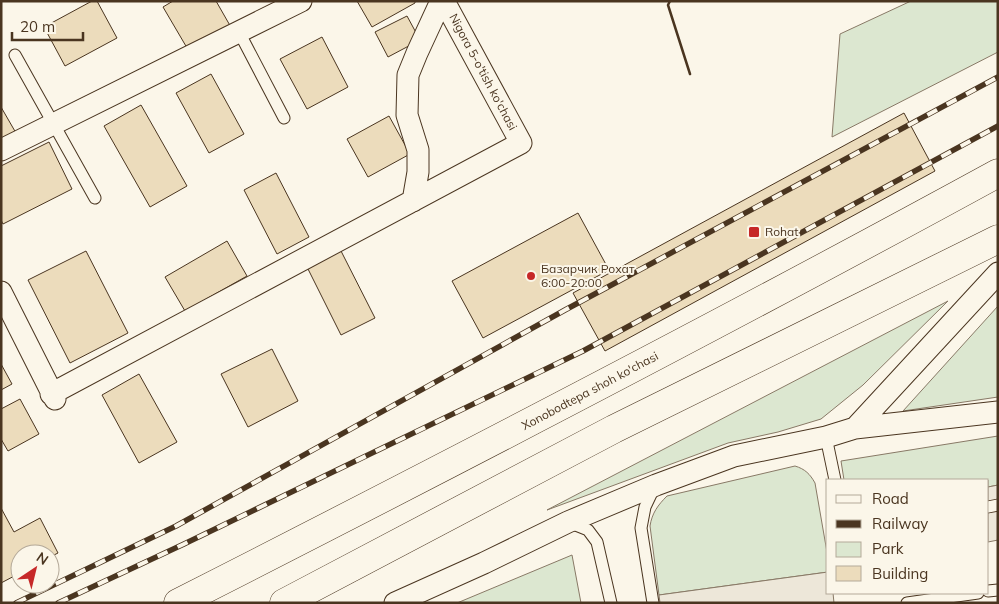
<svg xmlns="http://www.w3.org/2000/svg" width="999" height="604" viewBox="0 0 999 604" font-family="Mulish,sans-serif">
	<rect width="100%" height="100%" fill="#fbf6e9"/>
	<!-- green -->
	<path fill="#dce7d0" stroke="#887966" d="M911,1H998V52L832,137L840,34Z
		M948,301L863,385L821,419L778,432L728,443L547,510Z
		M998,306V397L903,411Z
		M998,436V485L988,487V480H844L841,461Z
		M795,466C805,469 810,474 815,483L828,558V572L659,595L650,526C652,513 658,505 667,496Z
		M572,555L581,603H457Z"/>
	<!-- parking -->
	<path fill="#ede7d9" stroke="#887966" d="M998,485V540L988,542V487Z
		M828,572V593H833L834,603H660L659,595Z"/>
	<!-- building -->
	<path fill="#ecdcbc" stroke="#4a3520" d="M92,1H97L117,38L65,66L44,27Z
		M173,1H216L232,29L190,53L163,7Z
		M357,1H415V3L372,27Z
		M407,16L420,40L388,57L375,32Z
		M322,37L348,87L307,109L280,59Z
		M211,74L244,134L209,153L176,93Z
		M141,105L187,186L150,207L104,126Z
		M1,107L16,133L1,141Z
		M904,113L935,171L605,351L573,293Z
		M389,116L410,154L368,177L347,139Z
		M49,142L72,189L3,224L1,220V166Z
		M276,173L309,237L277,254L244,190Z
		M578,213L609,270L483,338L452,281Z
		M227,241L247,276L185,311L165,277Z
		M340,249L375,318L341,335L306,265Z
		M86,251L128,333L70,363L28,280Z
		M272,349L298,401L248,427L221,374Z
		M1,364L12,384L1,390Z
		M139,374L177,442L139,463L102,395Z
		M20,399L39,434L8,451L1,439V409Z
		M1,508L14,532L40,518L58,553L50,557V554H20V573L1,583Z"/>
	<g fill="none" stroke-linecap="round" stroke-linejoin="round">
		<defs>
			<path id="service" d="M239,32L284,118
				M15,55L95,198
				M826,437L835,480
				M988,507L998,505
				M568,522L588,530L597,542L611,603
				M988,591L998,590
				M653,603L641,528L645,507L655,486
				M907,603L978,593"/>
			<path id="minor" d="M1,150L301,1
				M413,201L418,172V150L407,115L408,75L417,53L441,1
				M1,292L55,399
				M51,394L521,143L444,1
				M855,428L998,273
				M395,603L484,563L568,522L656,485L734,456L826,437L855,428L998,412"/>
			<path id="trunk" d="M178,603C453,463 727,321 998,173
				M284,603L614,429L998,239"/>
		</defs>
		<!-- service casing -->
		<use href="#service" stroke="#4a3520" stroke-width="13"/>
		<!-- minor casing -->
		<use href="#minor" stroke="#4a3520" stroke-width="23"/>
		<!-- trunk casing -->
		<use href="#trunk" stroke="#4a3520" stroke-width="29"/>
		<!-- service -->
		<use href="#service" stroke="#fbf6e9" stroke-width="11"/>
		<!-- minor -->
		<use href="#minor" stroke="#fbf6e9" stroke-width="21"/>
		<!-- trunk -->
		<use href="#trunk" stroke="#fbf6e9" stroke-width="28"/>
		<defs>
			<path id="rail" d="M16,603L176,526L565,310L998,77
				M58,603L184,544L583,351L998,126"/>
		</defs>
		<!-- rail casing -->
		<use href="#rail" stroke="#4a3520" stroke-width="5.5"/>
		<!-- rail -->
		<use href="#rail" stroke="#fbf6e9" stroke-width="4" stroke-dasharray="11" stroke-linecap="butt"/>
		<!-- wall -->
		<path stroke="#4a3520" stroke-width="2.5" d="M670,1L668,5L690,74"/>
	</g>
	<!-- markers -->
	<g fill="#c62828" stroke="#fbf6e9" stroke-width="2">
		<rect x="748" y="226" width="12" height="12" rx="2.5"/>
		<circle cx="531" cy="276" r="5"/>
	</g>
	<g text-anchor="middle" stroke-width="4" stroke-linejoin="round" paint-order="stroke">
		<!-- street labels -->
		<g font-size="12" fill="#4a3520" stroke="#fbf6e9">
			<text transform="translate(483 72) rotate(62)" y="4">Nigora 5-o'tish ko'chasi</text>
			<text transform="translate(590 391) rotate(-28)" y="4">Xonobodtepa shoh ko'chasi</text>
		</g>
		<!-- poi labels -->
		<g font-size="12" fill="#4a3520" stroke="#fbf6e9" text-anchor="start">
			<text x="765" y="236">Rohat</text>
			<text x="541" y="273">Базарчик Рохат<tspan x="541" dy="14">6:00-20:00</tspan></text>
		</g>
	</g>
	<!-- border -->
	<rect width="999" height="604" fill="none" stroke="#4a3520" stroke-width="5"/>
	<!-- legend -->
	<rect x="826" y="479" width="162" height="115" fill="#fbf6e9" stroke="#b4a999"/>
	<rect x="836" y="495" width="25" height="8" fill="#fbf6e9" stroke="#b4a999"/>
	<text x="872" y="504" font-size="15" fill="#4a3520">Road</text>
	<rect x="836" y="520" width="25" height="8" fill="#4a3520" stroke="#b4a999"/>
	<text x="872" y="529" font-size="15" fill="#4a3520">Railway</text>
	<rect x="836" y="542" width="25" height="15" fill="#dce7d0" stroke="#b4a999"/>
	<text x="872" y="554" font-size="15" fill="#4a3520">Park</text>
	<rect x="836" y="566" width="25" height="15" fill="#ecdcbc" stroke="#b4a999"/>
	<text x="872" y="579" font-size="15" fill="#4a3520">Building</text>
	<!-- north arrow -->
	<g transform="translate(35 569) rotate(35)"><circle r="24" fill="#fbf6e9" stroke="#b4a999"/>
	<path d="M0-4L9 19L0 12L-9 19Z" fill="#c62828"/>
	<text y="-8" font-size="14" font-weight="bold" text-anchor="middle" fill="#4a3520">N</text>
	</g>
	<!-- scale -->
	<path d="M12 32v8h71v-8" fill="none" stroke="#4a3520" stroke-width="2.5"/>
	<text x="20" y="32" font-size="15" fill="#4a3520" stroke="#fbf6e9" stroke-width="4" paint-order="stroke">20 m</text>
</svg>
